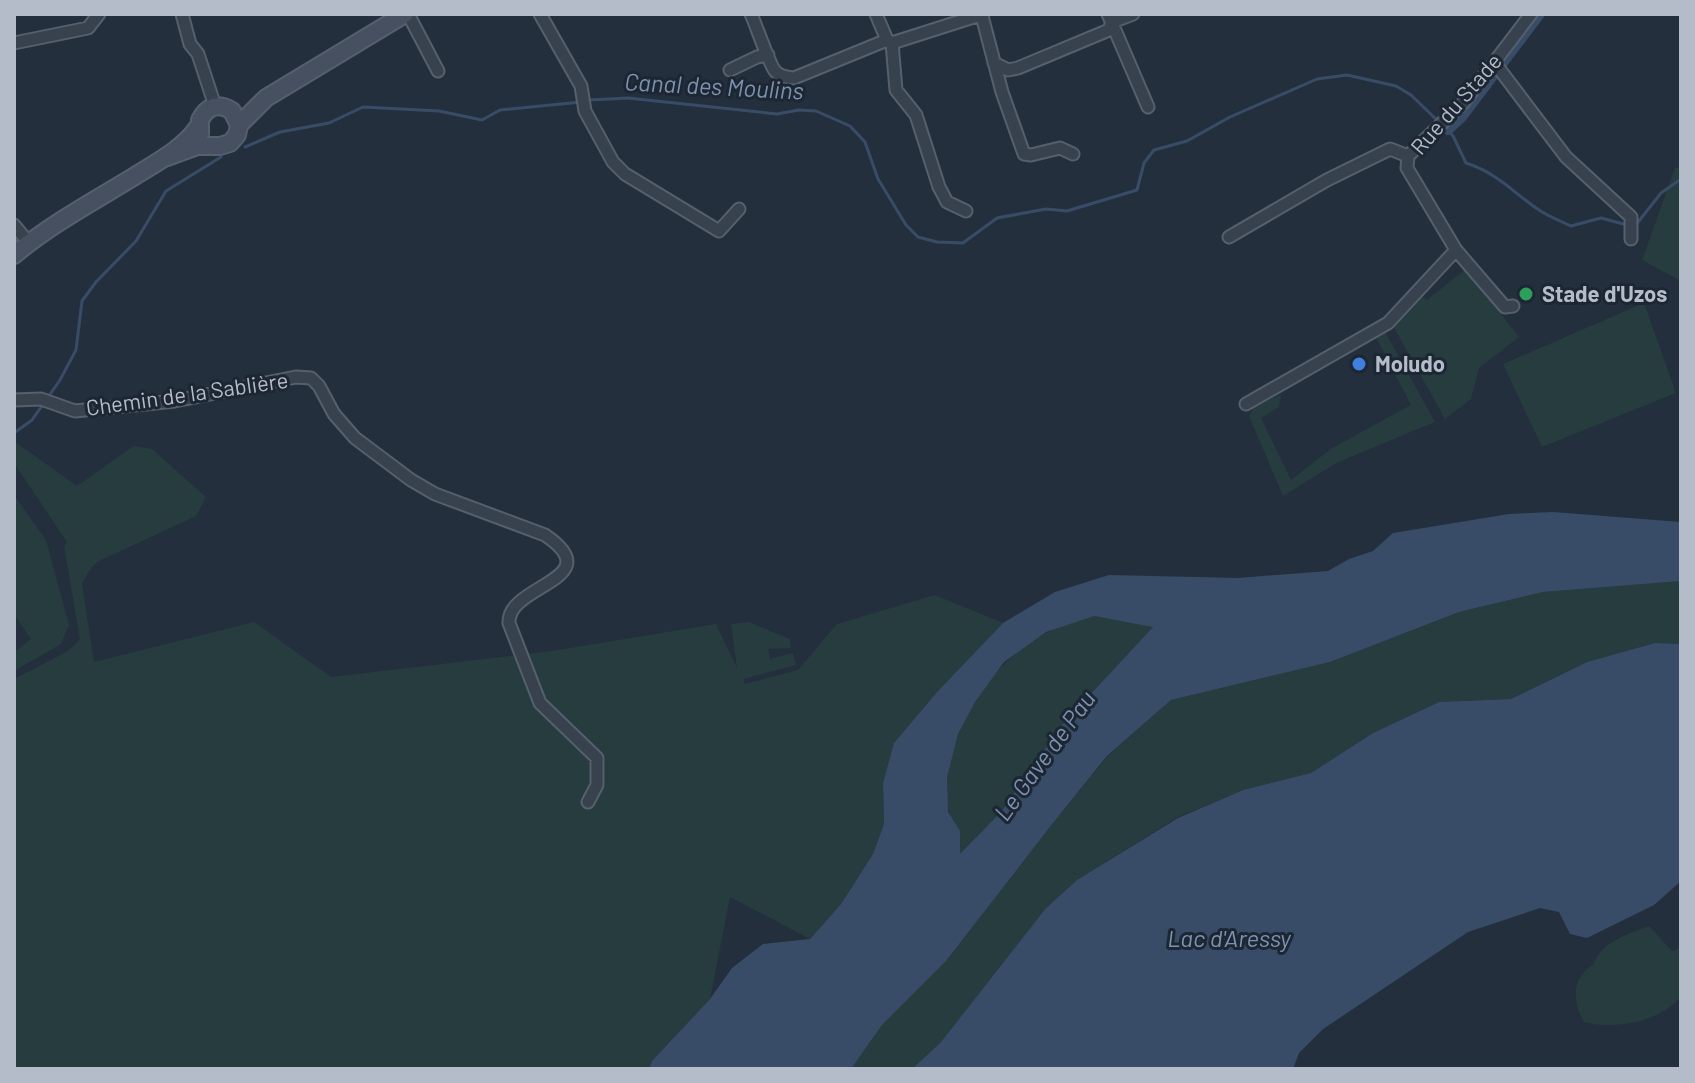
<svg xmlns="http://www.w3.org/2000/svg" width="1695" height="1083" viewBox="0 0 1695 1083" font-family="Barlow,sans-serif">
	<rect width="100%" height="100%" fill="#242f3e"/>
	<!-- green -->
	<path fill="#263c3f" d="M1681,167V281L1642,260L1675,168Z
		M1466,269L1519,337L1479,368L1471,399L1445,419L1393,326L1421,296L1427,300Z
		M1644,303L1676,393L1542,447L1503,364Z
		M1385,332L1435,422L1338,462L1283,496L1249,416L1255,405L1281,395L1279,407L1261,418L1291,480L1332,448L1411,405L1376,337Z
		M14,441L77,486L134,446L152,449L206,497L196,516L97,562L89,571L82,584L94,662L254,622L331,677L552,651L716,624L737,668L731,624L749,622L790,639L791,648L768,649L770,659L793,653L796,665L743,679L745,684L798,670L837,624L935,595L1003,623L937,692L894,743L883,783L884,824L873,854L841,904L810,939L730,897L710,999L652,1061L649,1069H14V679L68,651L80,639L64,546L67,542L14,463Z
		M14,495L46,540L69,625L61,644L14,671V652L31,639L14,614Z
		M1681,581V644L1655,643L1587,662L1511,699L1439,702L1373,733L1311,773L1243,790L1178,817L1077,880L1046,908L941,1042L912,1069H851L882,1025L946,961L1053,823L1108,756L1171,700L1330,662L1459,612L1543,592Z
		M1094,616L1154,626L1061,726L1001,812L960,855C953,830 944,804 947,777C953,722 998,655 1048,632C1063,625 1079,621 1094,616Z
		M1649,926L1672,951L1681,948V996C1662,1022 1613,1030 1584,1022C1572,1001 1571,978 1594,964C1600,942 1631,933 1649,926Z"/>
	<!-- water -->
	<path fill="#394c67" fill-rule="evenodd" d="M1553,512L1681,522V581L1543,592L1459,612L1330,662L1171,700L1107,756L1053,823L946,961L882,1025L851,1069H649L652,1061L710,999L732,968L763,944L810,939L841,904L873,854L884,824L883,783L894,743L937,692L1003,623L1055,592L1109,575L1238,578L1328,571L1349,559L1373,551L1393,533L1509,514ZM1094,616L1153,627L1061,726L1001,812L960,854V831L948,812L947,777L958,734L975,702L1004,662L1046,632Z
		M1655,643L1681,644V881L1654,905L1587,938L1570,934L1559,912L1540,908L1468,932L1323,1029L1299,1053L1293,1069H912L941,1042L1046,908L1077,880L1178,818L1243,790L1311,773L1373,733L1439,702L1511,699L1587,662Z"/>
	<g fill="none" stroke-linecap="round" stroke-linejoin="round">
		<!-- stream -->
		<path stroke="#394c67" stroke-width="3" d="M589,100L628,98L777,114L799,110L816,111L850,126L865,142L878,179L906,225L918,237L937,242L963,243L997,218L1046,209L1067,211L1137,190L1144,163L1154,150L1187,141L1230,117L1317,79L1347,75L1396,86L1411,95L1439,122
			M1445,127L1453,136L1466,163C1495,172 1512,191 1536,208C1547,216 1560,221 1571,226L1601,218L1627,225
			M245,147L280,132L329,123L363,107L439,111L482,120L500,110L581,102
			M1635,226L1661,193L1681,179
			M14,433L32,420L60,380L76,350L82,301L96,282L136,241L166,191L221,157"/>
		<!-- canal -->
		<path stroke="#394c67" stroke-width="10" d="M1448,130L1462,117L1540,14"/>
		<defs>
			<path id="street" d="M182,14L190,44L198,54L215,106
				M408,14L438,71
				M540,14L581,86L585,111L613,162L625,174L719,231L739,209
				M751,14C756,25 770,66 775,71C780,77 787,77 794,78L887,40
				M876,14L887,40L892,43
				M1108,14L1148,107
				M982,16L1002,92L1024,154L1031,155L1060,148L1073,154
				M14,43L88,28L99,14
				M1494,62L1566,157L1631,217V239
				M994,63L1008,70L1018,68L1109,30L1112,22L1133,14
				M730,70L757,57L768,55
				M966,211L947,202L939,187L916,115L896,90L892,43L983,14
				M14,225L28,242
				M1229,237L1327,180L1390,149L1408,156
				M1513,306L1505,307L1456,250L1407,168L1408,156L1464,102L1531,14
				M14,400L41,399L75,411L175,401L296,377L311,378L319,386L334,414L355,438L411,480L435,494L545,535C611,580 507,584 509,623L540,703L597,758V785L588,802
				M1246,404L1388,323L1456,250"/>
			<path id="secondary" d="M200,134V120C207,106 219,102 232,111L239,125
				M167,157L197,146H220L230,143L237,135L239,125L266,98L405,14
				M14,255C51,224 94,201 135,176C157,162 183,149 198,127"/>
		</defs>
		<!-- street casing -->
		<use href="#street" stroke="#565f6c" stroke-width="15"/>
		<!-- secondary casing -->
		<use href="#secondary" stroke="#565f6c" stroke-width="20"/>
		<!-- street -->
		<use href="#street" stroke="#38414e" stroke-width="11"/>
		<!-- secondary -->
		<use href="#secondary" stroke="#465061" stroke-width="16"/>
	</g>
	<!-- markers -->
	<circle fill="#2e9e5b" stroke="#1d2633" stroke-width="3" cx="1526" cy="294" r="8"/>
	<circle fill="#3f7fe0" stroke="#1d2633" stroke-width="3" cx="1359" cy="364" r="8"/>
	<g text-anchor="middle" stroke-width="6" stroke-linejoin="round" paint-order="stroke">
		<!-- street labels -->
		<g font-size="22" fill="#b4bcc9" stroke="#1d2633">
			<text transform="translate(1456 104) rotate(-49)" y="8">Rue du Stade</text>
			<text transform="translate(187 394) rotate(-8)" y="8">Chemin de la Sablière</text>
		</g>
		<!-- poi labels -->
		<g font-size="22" font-weight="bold" fill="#b4bcc9" stroke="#1d2633" text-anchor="start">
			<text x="1542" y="302">Stade d'Uzos</text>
			<text x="1375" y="372">Moludo</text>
		</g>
		<!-- water labels -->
		<g font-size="24" font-style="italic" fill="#7c92b1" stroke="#1d2633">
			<text transform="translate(714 87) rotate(3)" y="8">Canal des Moulins</text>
			<text transform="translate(1045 756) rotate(-54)" y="8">Le Gave de Pau</text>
			<text x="1229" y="947">Lac d'Aressy</text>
		</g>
	</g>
	<!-- border -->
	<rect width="1695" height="1083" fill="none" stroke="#b4bcc9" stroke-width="32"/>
</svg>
